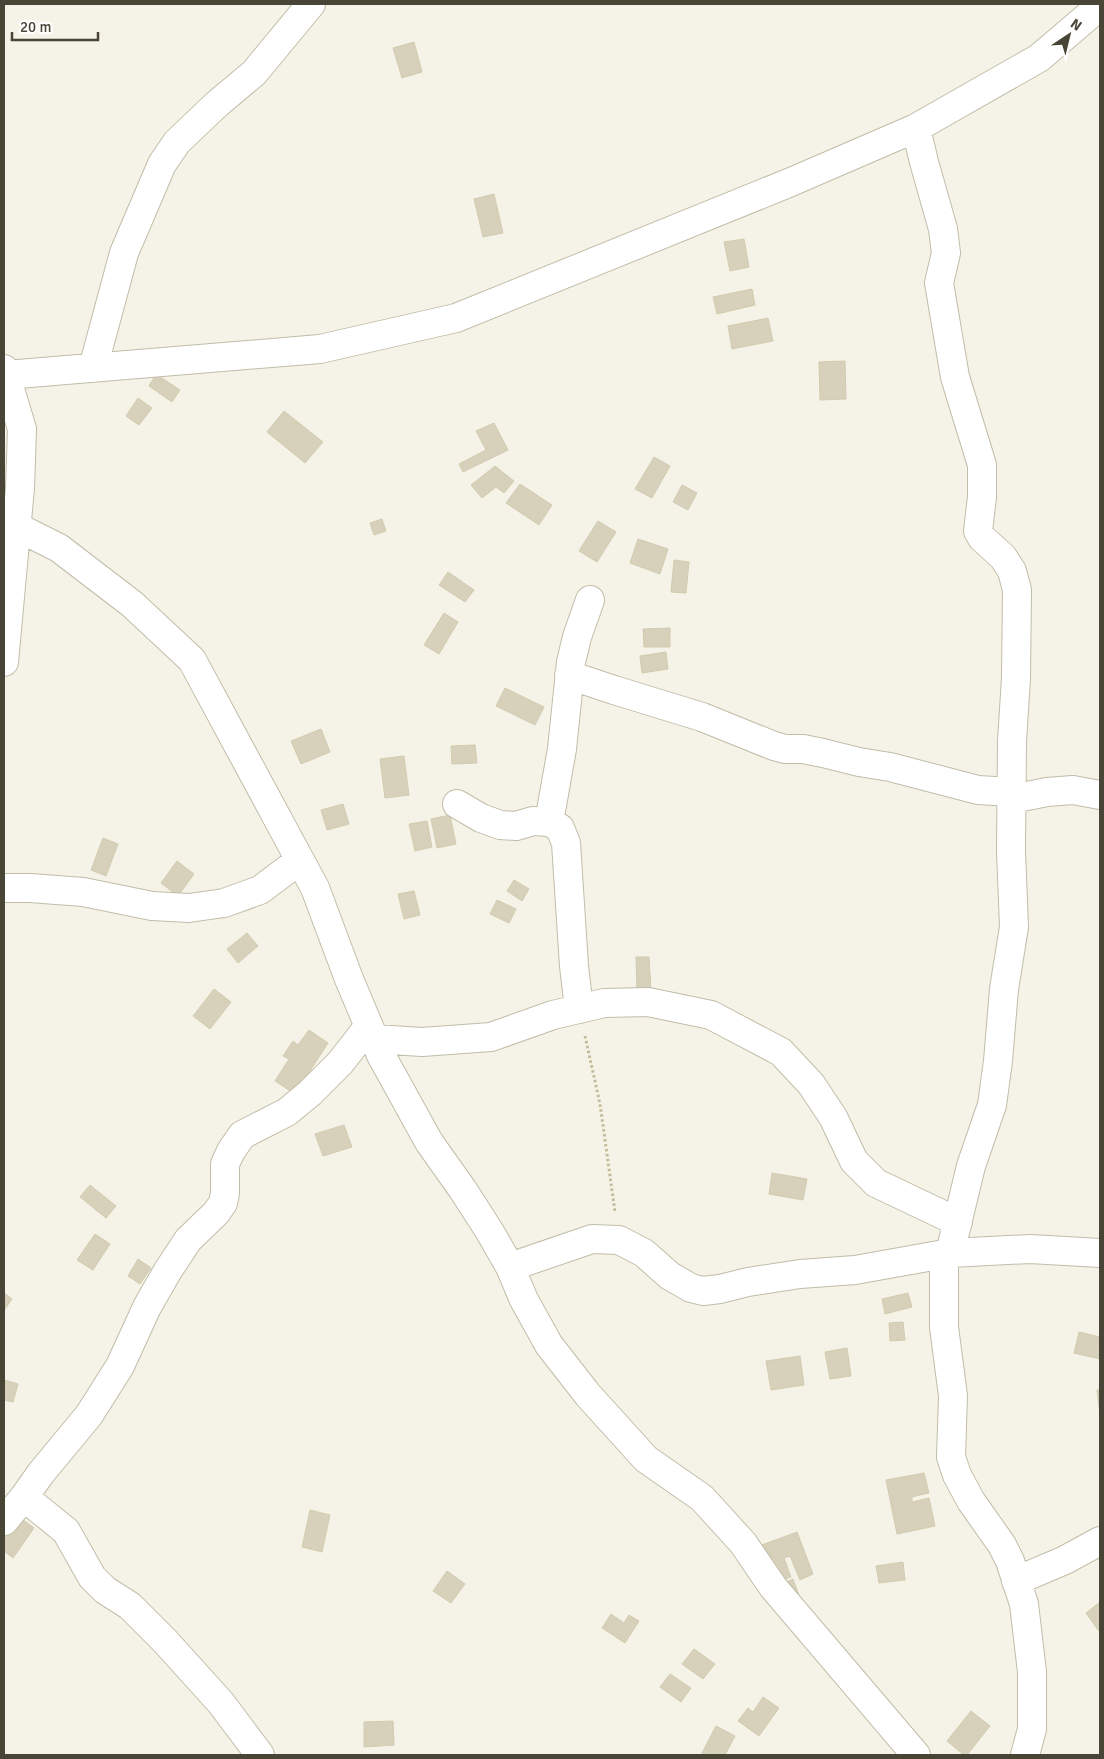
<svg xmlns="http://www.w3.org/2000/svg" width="1104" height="1759" viewBox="0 0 1104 1759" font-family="Signika,sans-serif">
	<rect width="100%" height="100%" fill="#f5f3e7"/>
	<!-- building -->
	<path fill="#d7d1bc" stroke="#d2cbaf" d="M414,42L422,72L402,78L393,48Z
		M494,194L503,233L483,237L474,199Z
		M744,239L749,267L730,271L724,242Z
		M752,289L755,305L717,314L713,297Z
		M768,318L773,341L732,349L728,326Z
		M845,361L846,399L820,400L819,362Z
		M156,374L180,390L172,402L149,386Z
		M138,398L152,408L139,425L126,416Z
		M284,411L323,442L305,463L267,432Z
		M494,423L508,450L463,472L459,464L486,450L476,431Z
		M654,457L670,466L652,498L635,489Z
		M495,466L514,481L504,493L496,487L482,498L471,485Z
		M520,484L552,505L539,525L506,503Z
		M682,485L697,493L688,510L673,502Z
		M382,519L386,531L374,535L370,523Z
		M598,521L616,532L597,562L579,551Z
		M638,539L668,549L660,574L630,563Z
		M674,560L689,562L686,593L671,592Z
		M448,572L474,590L465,602L439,585Z
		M444,613L458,622L439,654L424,645Z
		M670,628V647H644L643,629Z
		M666,652L668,669L642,673L640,656Z
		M505,688L544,707L535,725L496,706Z
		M321,729L330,752L301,764L291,741Z
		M475,745L477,763L452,764L451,746Z
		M404,756L409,795L385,798L380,759Z
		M343,804L349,824L327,830L321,810Z
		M450,815L456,844L437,848L431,819Z
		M427,821L432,847L415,851L409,824Z
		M103,838L118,844L106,876L91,870Z
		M177,861L194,874L178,896L161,883Z
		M514,880L529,889L522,901L507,891Z
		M414,891L420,915L404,919L398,894Z
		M497,900L516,909L509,923L490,914Z
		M247,933L258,946L238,963L227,949Z
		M636,957H649L651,991H637Z
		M214,989L231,1002L210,1029L193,1016Z
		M309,1030L328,1043L295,1094L275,1081L289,1059L283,1056L293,1041L298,1045Z
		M344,1125L352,1147L323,1156L315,1134Z
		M772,1173L807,1179L803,1200L769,1194Z
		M90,1185L116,1206L106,1218L80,1197Z
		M95,1234L110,1244L93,1270L77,1260Z
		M138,1259L151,1268L140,1284L128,1276Z
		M4,1293L12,1299L5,1309H4Z
		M908,1293L912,1307L885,1314L882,1299Z
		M903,1322L905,1340L890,1341L889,1323Z
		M1079,1332L1100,1337V1359L1074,1353Z
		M847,1348L851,1376L830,1379L825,1352Z
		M800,1356L804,1385L771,1390L766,1361Z
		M4,1380L18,1384L13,1402L4,1400Z
		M1097,1390H1100V1415Z
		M924,1473L929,1493L912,1497V1502L929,1498L935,1526L897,1534L886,1480Z
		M310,1510L330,1515L322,1552L302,1547Z
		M18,1516L34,1528L13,1558L4,1551V1537Z
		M797,1532L813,1574L800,1580L790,1556L784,1558L791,1577L773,1583L759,1546Z
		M903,1562L905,1580L879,1583L876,1566Z
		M447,1571L465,1584L451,1603L433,1591Z
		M793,1579L800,1598L781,1584Z
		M1100,1602V1629L1098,1630L1086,1613Z
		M611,1614L624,1623L629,1615L639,1621L625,1643L602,1628Z
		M694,1649L715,1664L703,1679L682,1664Z
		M670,1674L691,1688L681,1702L660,1687Z
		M763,1697L779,1708L759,1736L738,1721L748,1708L753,1712Z
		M971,1711L990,1726L967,1755H964L947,1741Z
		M393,1721L394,1745L364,1747V1722Z
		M716,1726L735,1736L725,1755H701Z"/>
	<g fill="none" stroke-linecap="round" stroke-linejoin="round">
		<defs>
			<path id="minor" d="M916,128L924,162L943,229L946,253L939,283L955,377L982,465V497L978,531L982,538L1003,557L1012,571L1017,590L1016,678L1012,741L1011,851L1014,927L1004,989L998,1061L992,1105L971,1166L950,1253
				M93,368L124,253L162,164L177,142L217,104L254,73L311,4
				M4,369L22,429L20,488L4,662
				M6,375L320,349L456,318L791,182L916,128L1039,58L1100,6
				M17,527L59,548L132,604L192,660L315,888L349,979L381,1055L429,1142L463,1190L490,1232L510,1267L524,1300L549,1345L588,1395L646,1459L702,1498L743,1543L773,1587L916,1755
				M569,675L614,690L702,717L774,746L785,749H803L823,753L859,762L890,767L978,790L1012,792
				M1012,799L1047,792L1073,790L1100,795
				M457,804L481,818L500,825L516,826L533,821L549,822L560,828L566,843L574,966L579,1009
				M549,822L562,749L571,662L577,637L590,600
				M4,888H30L83,892L152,906L189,908L224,903L260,890L300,860
				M375,1039L422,1042L491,1037L553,1015L604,1003L648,1002L711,1015L781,1052L811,1084L833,1117L854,1161L876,1183L958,1222
				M944,1254V1327L953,1396L951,1457L957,1475L971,1501L1002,1545L1010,1561L1024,1604L1032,1672V1729L1025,1755
				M510,1267L592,1239L619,1240L644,1253L670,1276L691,1288L703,1291L720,1289L748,1282L800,1274L855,1270L950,1253L1030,1249L1100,1253
				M24,1497L66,1531L92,1577L105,1590L130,1606L165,1641L221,1703L260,1755
				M4,1521L24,1497L41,1473L89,1415L120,1366L147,1307L167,1272L188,1240L216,1213L223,1203L225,1193V1164L231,1151L242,1135L287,1112L310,1093L340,1063L369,1026
				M1016,1581L1065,1560L1100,1541"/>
		</defs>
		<!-- minor casing -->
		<use href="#minor" stroke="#c1bda9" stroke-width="30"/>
		<!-- path -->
		<path stroke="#c3bc9a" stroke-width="3" stroke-dasharray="2.5 2.5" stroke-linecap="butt" d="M585,1036L600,1104L615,1212"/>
		<!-- minor -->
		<use href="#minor" stroke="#fff" stroke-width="28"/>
	</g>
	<!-- border -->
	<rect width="1104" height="1759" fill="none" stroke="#484436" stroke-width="10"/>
	<!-- north arrow -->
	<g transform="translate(1069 35) rotate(35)" stroke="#ffffff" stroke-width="4" paint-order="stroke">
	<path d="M0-4L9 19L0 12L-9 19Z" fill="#484436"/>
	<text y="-8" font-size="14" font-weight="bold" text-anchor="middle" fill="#484436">N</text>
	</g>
	<!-- scale -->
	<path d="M12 32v8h86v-8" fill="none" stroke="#484436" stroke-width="2.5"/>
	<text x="20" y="32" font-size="15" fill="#484436" stroke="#ffffff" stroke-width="4" paint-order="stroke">20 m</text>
</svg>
